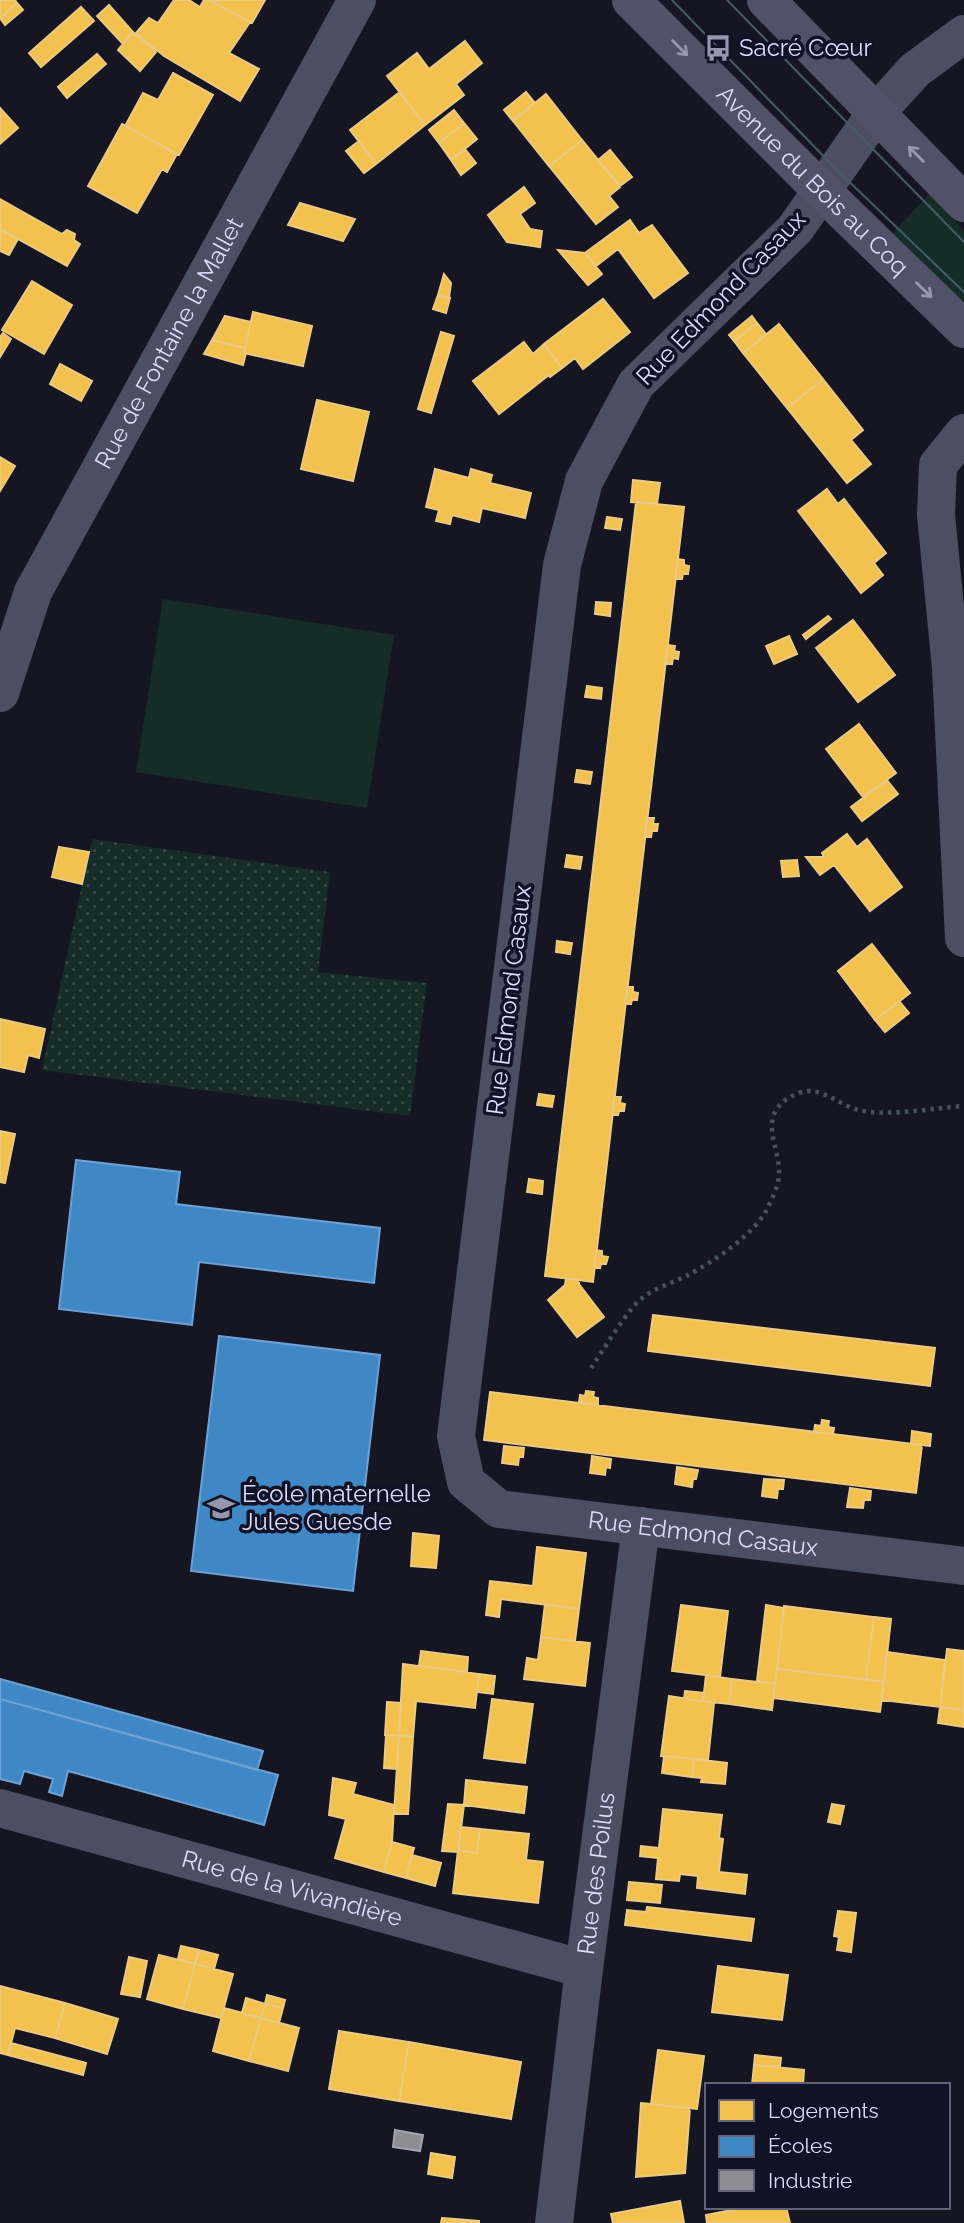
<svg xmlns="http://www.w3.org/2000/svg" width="964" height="2223" viewBox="0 0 964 2223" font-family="Raleway,sans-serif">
	<defs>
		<pattern id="garden-dots" width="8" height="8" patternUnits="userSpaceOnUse" patternTransform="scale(1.75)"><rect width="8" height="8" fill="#162c29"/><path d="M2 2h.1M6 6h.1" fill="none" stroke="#374a49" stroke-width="1.8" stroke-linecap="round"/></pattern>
	</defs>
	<rect width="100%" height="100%" fill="#161622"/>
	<!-- grass -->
	<path fill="#162c29" d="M929,194L964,231V308L889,237Z
		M163,599L394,635L367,808L136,772Z"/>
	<!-- garden -->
	<path fill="url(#garden-dots)" d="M92,839L330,872L318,972L427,983L410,1116L42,1070Z"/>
	<!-- homes -->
	<path fill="#f2c14e" stroke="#ebc982" stroke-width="2" d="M0,0H15L17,3L0,18Z
		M174,0H189L200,7L204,0H209L250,22L229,53L259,69L240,101L164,56L136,33L149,18L158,23Z
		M209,0H265L252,23Z
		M17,3L23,10L5,25L0,18Z
		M109,5L133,32L123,44L97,16Z
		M81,7L94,21L41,67L29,53Z
		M133,32L156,52L140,71L118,50Z
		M465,41L482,63L456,84L464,95L425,125L387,76L417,53L429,69Z
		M97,54L106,64L67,98L58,87Z
		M173,73L213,95L179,155L125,126L143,93L158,100Z
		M400,92L425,125L376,164L350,130Z
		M526,92L535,103L513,121L504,110Z
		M546,94L582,140L549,166L513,121Z
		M0,108L18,128L0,144Z
		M454,110L464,123L439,143L429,130Z
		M464,123L477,139L451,160L439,143Z
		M122,124L177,154L167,172L162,169L137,213L88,186Z
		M582,140L620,187L609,196L618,207L596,224L549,166Z
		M359,141L376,164L364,173L346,151Z
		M465,149L476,163L461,175L451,160Z
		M610,150L632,177L620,186L598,160Z
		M524,187L535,203L520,214L530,229L542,231L540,247L507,242L488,215Z
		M0,199L62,234L67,230L75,234L74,240L80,244L67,266L0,229Z
		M300,203L355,219L343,241L288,225Z
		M630,220L639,233L652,225L688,273L654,298L618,249L596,266L585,253Z
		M0,229L18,239L9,255L0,251Z
		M558,250L585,253L602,274L588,285Z
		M444,274L451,283L449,298L438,295Z
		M32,281L72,305L44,354L2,330Z
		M438,295L450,298L446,313L433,309Z
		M603,299L630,332L583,369L575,358L562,368L544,344Z
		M253,312L312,326L303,366L244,353Z
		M225,316L251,322L245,348L212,340Z
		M752,316L757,323L734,341L729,335Z
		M757,323L766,334L743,353L734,341Z
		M779,324L823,379L787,408L743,353Z
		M441,332L454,336L431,413L418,409Z
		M3,333L11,339L0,357V337Z
		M212,340L245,348L244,353H246L243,365L204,354Z
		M524,342L533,354L544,344L562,368L550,377L549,375L499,414L473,381Z
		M60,364L92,381L81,401L50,384Z
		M823,379L863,430L851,440L871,464L847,483L787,408Z
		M317,400L369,412L353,481L301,469Z
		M0,457L15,466L0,491Z
		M435,469L469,478L471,469L492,475L490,483L531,493L525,518L482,508L479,522L452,515L450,524L436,521L439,510L426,507Z
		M633,480L660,483L657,504L631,502Z
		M827,489L838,504L844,499L886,553L874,563L883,575L861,593L798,511Z
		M636,502L684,507L593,1282L545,1276Z
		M607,517L622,519L620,530L605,528Z
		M678,559L684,560V565L689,566L688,574H683L682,579L675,578Z
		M596,602L611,603L610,616L595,614Z
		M828,616L831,619L806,639L803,635Z
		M853,620L895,675L858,702L816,648Z
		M789,636L797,654L774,664L766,646Z
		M668,645L675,646L674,651L679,652L678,659L673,658L672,664L665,663Z
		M587,686L602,688L601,699L585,697Z
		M859,724L896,773L863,797L826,749Z
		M577,770L592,772L590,784L575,782Z
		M887,780L898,794L862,821L851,807Z
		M647,818H654L653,824H658L657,831H652L651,837L645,836Z
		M847,834L857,847L867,839L902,887L870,911L834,865L820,875L806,857H824L822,853Z
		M59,847L89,852L82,884L52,877Z
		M567,855L582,857L580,869L565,867Z
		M797,860L799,876L783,877L781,861Z
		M557,941L572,943L570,954L556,952Z
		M872,944L910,993L875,1020L838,971Z
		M627,987H633V992L638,993L637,1000H632L631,1004L625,1003Z
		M899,1001L909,1013L885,1032L875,1020Z
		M0,1019L45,1029L39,1058L28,1055L24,1072L0,1067Z
		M539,1094L554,1096L552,1107L537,1105Z
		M614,1097H621L620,1103L625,1104L624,1111H619L618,1115L612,1114Z
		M0,1131L15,1134L5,1183L0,1182Z
		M529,1179L543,1181L542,1194L527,1192Z
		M596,1250L602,1251V1256L608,1257L606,1264H601L600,1268L594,1267Z
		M566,1278L579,1280V1284L604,1317L577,1337L548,1300L565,1285Z
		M653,1315L935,1348L930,1386L648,1351Z
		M586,1391L594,1392L593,1397L598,1398V1405L579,1402L580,1395L585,1396Z
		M490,1392L922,1445L916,1493L484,1440Z
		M822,1420L829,1421L828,1427L834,1428L833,1434L814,1432L815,1425L821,1426Z
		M912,1431L931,1434L930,1446L911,1444Z
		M504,1446L524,1448L523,1457H519L518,1465L502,1463Z
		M592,1456L611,1459L610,1468L606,1467L605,1475L590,1473Z
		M677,1467L698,1470L696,1479H693L692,1487L675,1484Z
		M764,1479L784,1480L783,1489H778L777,1498L762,1496Z
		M850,1488L871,1491L870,1500H864L863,1508L847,1507Z
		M413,1533L439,1536L436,1568L411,1566Z
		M537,1547L586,1553L579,1609L501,1599L499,1617L486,1615L490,1581L533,1586Z
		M545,1604L579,1609L575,1641L541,1637Z
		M681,1605L728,1611L720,1677L672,1671Z
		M766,1605L784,1608L775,1684L757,1681Z
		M784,1606L874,1617L866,1679L777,1669Z
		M874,1617L891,1619L884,1682L866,1679Z
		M541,1637L590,1643L585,1686L524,1679L527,1658L538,1660Z
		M947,1649L964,1651V1710L940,1707Z
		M421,1651L468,1657L467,1672L419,1666Z
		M887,1652L945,1660L940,1707L881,1700Z
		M403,1664L479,1674L475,1708L416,1701L413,1737L399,1735Z
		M777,1669L884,1682L880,1712L773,1698Z
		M479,1674L495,1676L493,1694L477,1692Z
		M706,1675L732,1679L729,1704L703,1701Z
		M732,1679L775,1684L772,1710L729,1704Z
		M685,1691L704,1693L703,1701L684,1699Z
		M669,1696L714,1703L708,1760L661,1756Z
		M492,1699L533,1704L525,1763L484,1758Z
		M387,1702L401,1703L399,1735H385Z
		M940,1707L964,1710V1727L938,1723Z
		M386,1735H399L397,1769L384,1768Z
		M399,1735L413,1737L408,1814H394Z
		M664,1756L694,1759L692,1777L662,1773Z
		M694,1759L727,1763L725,1784L701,1782L702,1778L692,1777Z
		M333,1778L356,1783L353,1794L394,1805L392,1842L384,1872L335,1858L346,1819L329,1815Z
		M466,1780L527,1787L524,1813L464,1805Z
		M448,1804L464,1805L458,1852L442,1851Z
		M832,1804L844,1806L840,1824L828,1822Z
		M663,1809L722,1815L719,1838L723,1839L719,1872L747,1875L745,1894L697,1888L698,1876L680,1874L679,1881L656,1879L658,1858L640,1856L641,1846L659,1848Z
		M461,1827L480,1829L477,1853L458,1850Z
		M480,1829L529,1834L526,1860L543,1862L538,1903L453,1893L458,1850L477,1853Z
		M392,1842L414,1848L406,1878L384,1872Z
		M412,1855L441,1863L435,1886L406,1878Z
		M629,1882L662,1885L660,1903L627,1900Z
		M647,1907L754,1919L751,1941L625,1925L627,1910L646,1912Z
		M838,1911L856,1913L851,1952L837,1950L839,1937L834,1936Z
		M181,1946L199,1950L195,1964L178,1959Z
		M199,1950L218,1955L214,1969L195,1964Z
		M159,1955L195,1964L183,2009L147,1999Z
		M129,1957L147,1961L140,1997L121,1994Z
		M195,1964L233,1974L221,2018L183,2009Z
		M718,1966L788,1975L782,2020L712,2012Z
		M0,1986L65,2003L55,2038L15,2028L8,2055L0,2053Z
		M267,1995L285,2000L283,2008L265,2004Z
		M246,1998L265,2004L261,2018L242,2013Z
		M65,2003L118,2019L107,2054L55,2038Z
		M265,2004L283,2008L279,2023L261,2018Z
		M224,2008L261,2018L249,2061L213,2051Z
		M261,2018L299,2028L288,2071L249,2061Z
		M339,2031L409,2042L399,2101L329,2089Z
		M409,2042L521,2062L511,2119L399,2101Z
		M11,2043L86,2063L83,2075L8,2055Z
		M658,2050L704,2056L697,2109L651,2104Z
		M755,2055L781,2058L780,2067L754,2065Z
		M754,2065L804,2070L803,2085H752Z
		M641,2103L690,2108L685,2173L636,2177Z
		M431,2153L455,2157L452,2178L428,2174Z
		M680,2201L684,2223H613L611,2214Z
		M747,2207H786L790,2223H707L706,2215Z
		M442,2218L479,2221V2223H441Z"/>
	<!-- schools -->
	<path fill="#3f88c5" stroke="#6ea1d5" stroke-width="2" d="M76,1160L180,1172L176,1204L380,1228L374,1283L199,1262L192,1325L59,1309Z
		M219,1336L380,1355L353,1591L191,1571Z
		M0,1679L263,1751L257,1770L0,1699Z
		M0,1699L278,1775L264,1825L68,1771L62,1796L49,1792L53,1779L24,1771L20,1784L0,1779Z"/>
	<!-- industry -->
	<path fill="#8d8d92" stroke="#a4a5b2" stroke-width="2" d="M395,2130L423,2135L420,2151L393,2147Z"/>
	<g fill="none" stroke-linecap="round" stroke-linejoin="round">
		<!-- path -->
		<path stroke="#45525b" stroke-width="4.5" stroke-dasharray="3.5 5" stroke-linecap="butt" d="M591,1368C603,1351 627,1310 641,1299C654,1288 673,1283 688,1275C713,1262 752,1236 766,1211C771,1200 778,1188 779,1176C781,1146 754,1115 794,1095C818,1082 836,1104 858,1110C889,1117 932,1108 964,1106"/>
		<!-- minor -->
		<g stroke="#4c4f61" stroke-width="38">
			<path id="s1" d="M964,34L915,70L876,113L795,229L636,384L584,481L562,565L456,1436L466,1482L499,1509L964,1566"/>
			<path d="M964,433L938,465L936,515L951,668L964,938"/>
			<path id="s2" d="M0,693L33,592L357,0"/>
			<path id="s3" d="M0,1808L584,1969"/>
			<path id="s4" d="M554,2223L584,1969L641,1526"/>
		</g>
		<!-- secondary -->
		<g stroke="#515267" stroke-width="38">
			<path id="s5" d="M631,0L822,191L964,329"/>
			<path d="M766,0L964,203"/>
		</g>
		<!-- tram -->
		<path stroke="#455c65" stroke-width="2" d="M672,0L837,170L964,292
			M727,0L964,242"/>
	</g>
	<!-- one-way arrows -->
	<defs><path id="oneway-shaft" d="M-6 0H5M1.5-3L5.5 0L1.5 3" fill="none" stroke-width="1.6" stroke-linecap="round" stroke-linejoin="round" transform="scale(1.75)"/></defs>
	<g stroke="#9697b1">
		<use href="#oneway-shaft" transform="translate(680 48) rotate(45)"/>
		<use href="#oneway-shaft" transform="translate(916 154) rotate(-135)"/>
		<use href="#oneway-shaft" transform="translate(924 290) rotate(44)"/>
	</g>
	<!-- icons -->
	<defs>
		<symbol id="bus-bare" viewBox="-9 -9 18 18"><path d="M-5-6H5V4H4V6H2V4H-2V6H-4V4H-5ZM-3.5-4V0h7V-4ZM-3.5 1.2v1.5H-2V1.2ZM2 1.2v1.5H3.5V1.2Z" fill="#9697af" stroke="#121226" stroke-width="2.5" paint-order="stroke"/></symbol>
		<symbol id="school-bare" viewBox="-9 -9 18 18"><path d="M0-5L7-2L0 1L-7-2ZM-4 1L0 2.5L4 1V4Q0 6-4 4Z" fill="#9697af" stroke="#121226" stroke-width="2.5" paint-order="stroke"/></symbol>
	</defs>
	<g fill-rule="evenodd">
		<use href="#bus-bare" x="699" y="29" width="38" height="38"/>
		<use href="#school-bare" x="202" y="1489" width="38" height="38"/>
	</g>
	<g text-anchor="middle" stroke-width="7" stroke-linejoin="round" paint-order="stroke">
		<!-- poi labels -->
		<g font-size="24" fill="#dbdcfb" stroke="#121226" text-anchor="start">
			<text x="739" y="56">Sacré Cœur</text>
			<text x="242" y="1502">École maternelle<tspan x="242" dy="28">Jules Guesde</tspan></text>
		</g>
		<!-- street labels -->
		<g font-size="24" fill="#dbdcfb" stroke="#121226">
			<text dy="8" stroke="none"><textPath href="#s5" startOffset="256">Avenue du Bois au Coq</textPath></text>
			<text transform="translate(721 298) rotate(-46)" y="8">Rue Edmond Casaux</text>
			<text dy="8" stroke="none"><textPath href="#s2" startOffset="390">Rue de Fontaine la Mallet</textPath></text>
			<text transform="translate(509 1000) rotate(-83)" y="8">Rue Edmond Casaux</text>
			<text dy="8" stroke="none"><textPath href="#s1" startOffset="1852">Rue Edmond Casaux</textPath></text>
			<text dy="8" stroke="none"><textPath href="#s4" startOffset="352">Rue des Poilus</textPath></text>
			<text dy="8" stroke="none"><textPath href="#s3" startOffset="303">Rue de la Vivandière</textPath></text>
		</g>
	</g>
	<!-- legend -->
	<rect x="705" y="2083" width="245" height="126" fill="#121226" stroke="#62637b" stroke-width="2"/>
	<rect x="719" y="2100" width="35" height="21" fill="#f2c14e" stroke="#62637b" stroke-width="2"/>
	<text x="768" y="2118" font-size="21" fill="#dbdcfb">Logements</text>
	<rect x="719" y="2136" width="35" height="21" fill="#3f88c5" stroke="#62637b" stroke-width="2"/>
	<text x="768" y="2153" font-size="21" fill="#dbdcfb">Écoles</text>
	<rect x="719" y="2170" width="35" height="21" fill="#8d8d92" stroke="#62637b" stroke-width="2"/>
	<text x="768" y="2188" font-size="21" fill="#dbdcfb">Industrie</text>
</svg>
